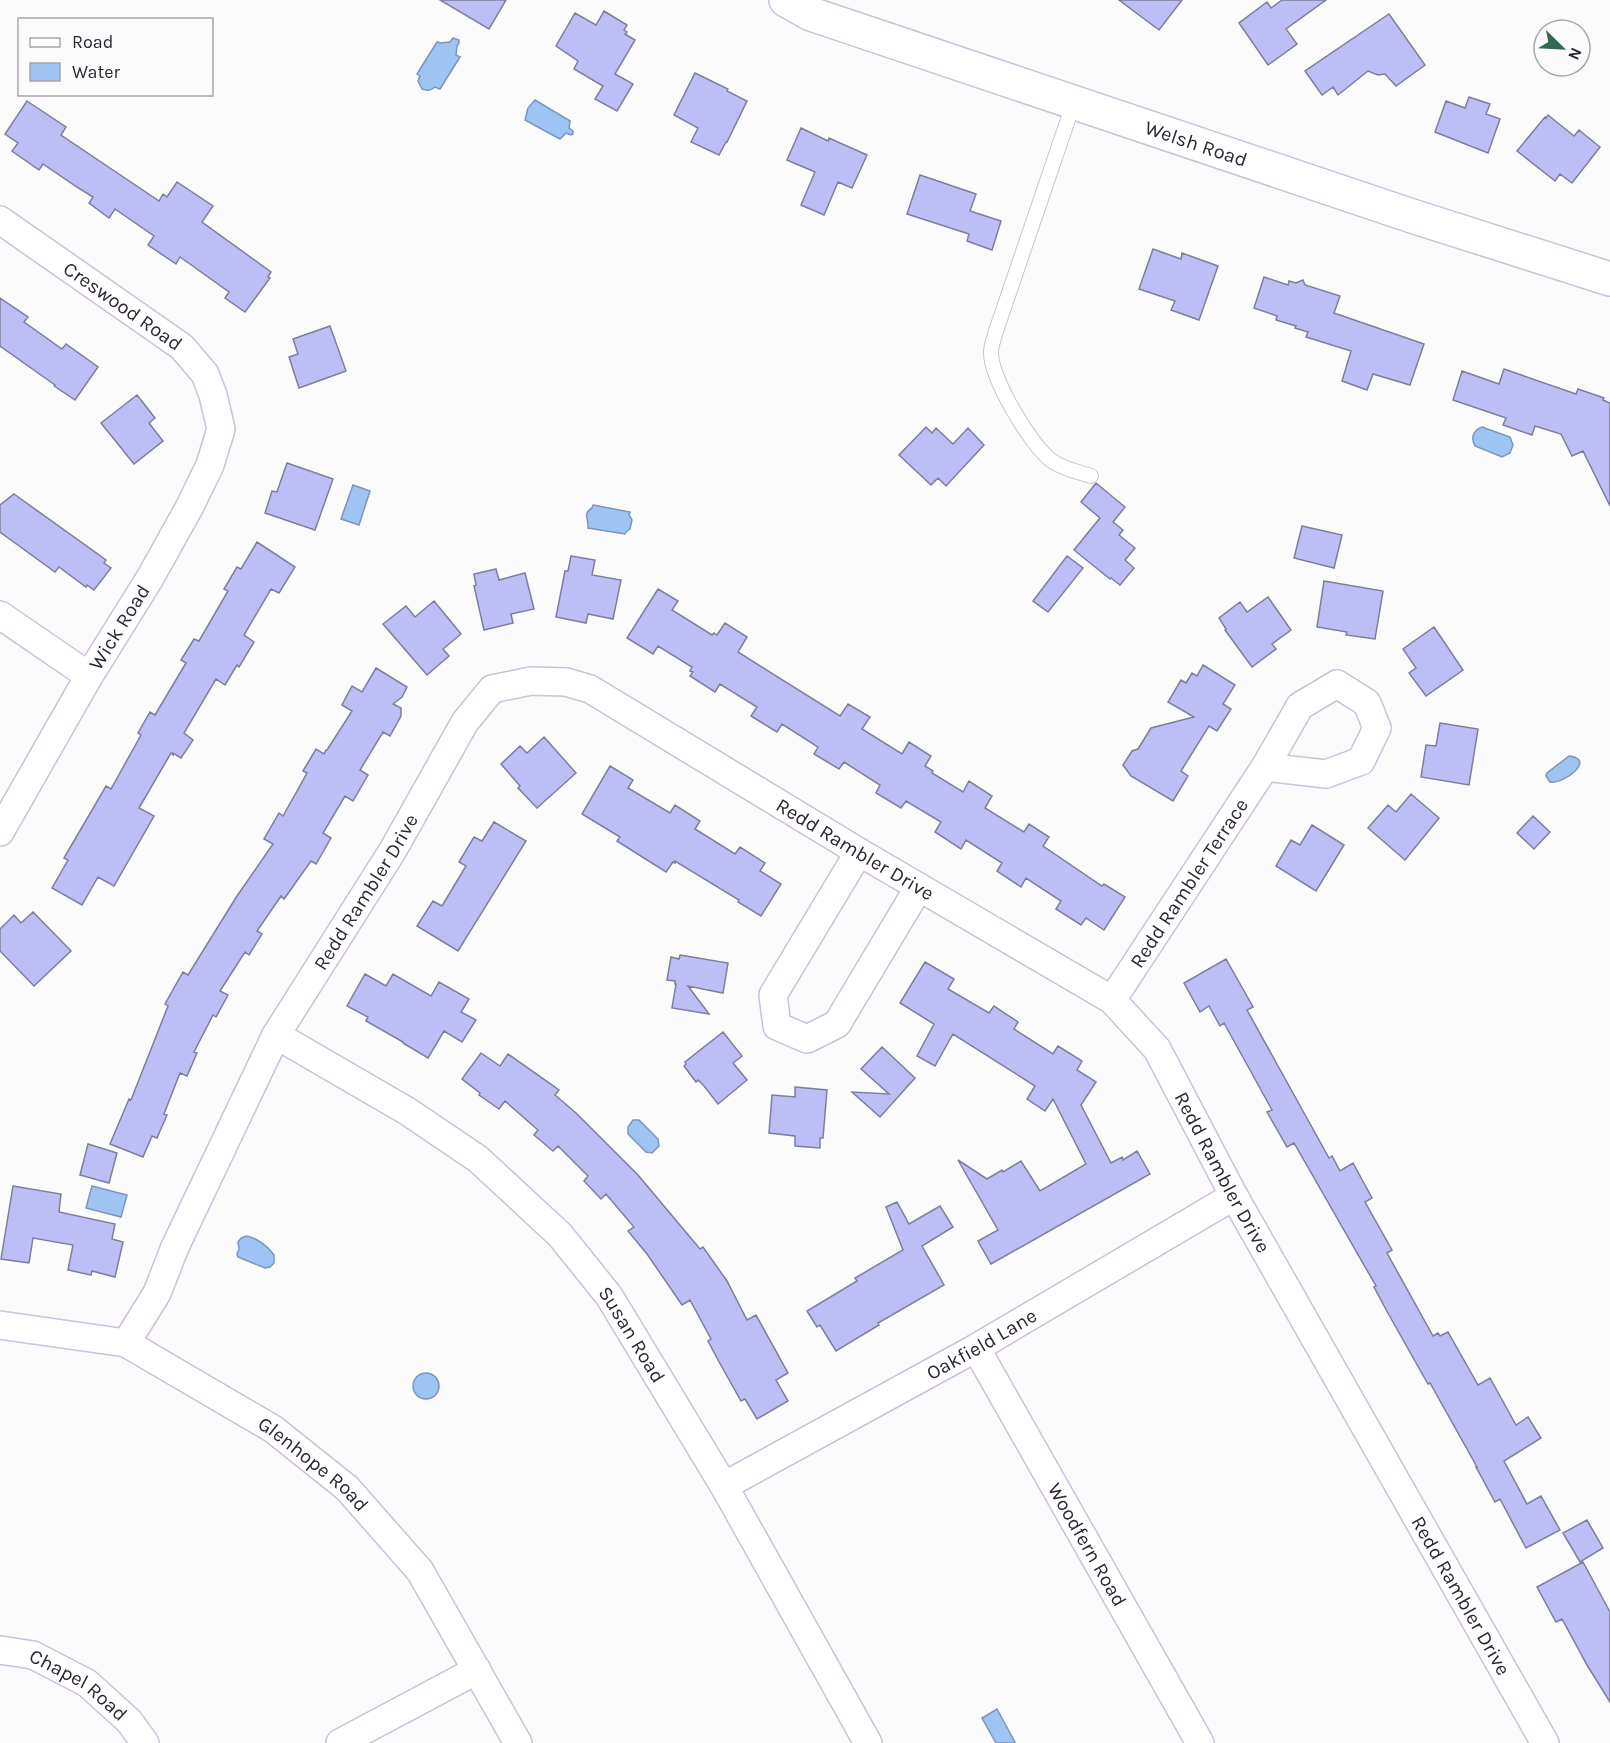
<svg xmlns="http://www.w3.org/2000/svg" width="1610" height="1743" viewBox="0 0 1610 1743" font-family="Karla,sans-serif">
	<rect width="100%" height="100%" fill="#fbfbfb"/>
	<!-- water -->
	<path fill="#9dc4f3" stroke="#7c95b9" stroke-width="1.5" d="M453,38L459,40V43L457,46L456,55L460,57L440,89L435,87C430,91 428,91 422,89L418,81L420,76L417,74L437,42L440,43L450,42Z
		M535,100L570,121L569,128L573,131V134L571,135L566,133L560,139L525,120L528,108Z
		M1482,427L1510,437L1513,445L1510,453L1502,457L1475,446C1470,437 1474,430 1482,427Z
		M353,485L370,491L359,525L341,519Z
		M593,505L630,512L629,515L632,520L630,529L626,532L625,534L588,528C589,519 582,514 592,508Z
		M1569,756C1597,759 1563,785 1550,782L1546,776L1547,773Z
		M633,1120H639L658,1139L659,1146L652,1153L646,1152L628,1134V1127Z
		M92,1186L127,1195L121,1217L86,1208Z
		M246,1236C257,1238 267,1246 274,1255V1263L270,1267L265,1268L238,1257L237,1254L239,1249L238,1242L241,1238Z
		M413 1386a13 13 0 1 1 26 0a13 13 0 1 1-26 0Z
		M997,1709L1015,1742L1014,1743H996L982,1718Z"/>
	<!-- building -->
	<path fill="#bdbef6" stroke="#7d7e9c" stroke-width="1.5" d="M440,0H506L489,29Z
		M1119,0H1182L1159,30Z
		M1282,0H1326L1286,29L1297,44L1268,65L1239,23L1267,2L1271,8Z
		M604,11L627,25L624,30L627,32L625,34L635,40L615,74L633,84L617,111L595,99L603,86L574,69L578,61L556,46L575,13L596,25Z
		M1389,14L1425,65L1396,86L1385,74L1378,75L1368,71L1338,95L1333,87L1322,95L1305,71Z
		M695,73L728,89L727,91L747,101L727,142H726L719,155L691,142L698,128L674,115Z
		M1469,97L1490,104L1486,114L1500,119L1488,153L1435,132L1446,101L1465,108Z
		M27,101L66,127L61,135L159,201L163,194L167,197L177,182L213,206L202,222L271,272L268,277L270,278L245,312L225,298L229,292L180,257L176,264L148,245L154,236L115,209L109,218L89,203L93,197L77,187L43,164L39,170L12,151L18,143L5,134Z
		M1548,115L1574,136L1579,130L1600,147L1572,183L1560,174L1555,181L1517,151L1545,117L1546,118Z
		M801,128L828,141L829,138L867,155L852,188L838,182L824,215L801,205L815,172L787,160Z
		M920,175L976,194L970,211L1001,221L992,250L967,241L969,234L907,214Z
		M1153,249L1181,259L1182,253L1218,266L1199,320L1171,310L1175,301L1139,289Z
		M1264,277L1288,285L1289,281L1296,283L1303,280L1305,285L1340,296L1334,313L1424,344L1410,385L1373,374L1367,390L1342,381L1351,351L1306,337L1308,332L1295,328L1296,326L1276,320L1277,316L1254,308Z
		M0,298L28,317L24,322L62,349L66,344L98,367L75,400L54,386L55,385L0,346Z
		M330,326L346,371L299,388L289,357L298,354L293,339Z
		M1504,369L1576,394L1578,389L1604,398L1603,400L1610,403V506L1583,451L1572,456L1561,434L1535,426L1532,435L1503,425L1506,418L1453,400L1462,371L1499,384Z
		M137,395L155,418L149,423L163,441L134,464L101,423Z
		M926,427L932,433L936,428L953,444L968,428L984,445L946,486L938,478L931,485L899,455Z
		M287,463L333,479L315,530L265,513L272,491L277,492Z
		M1096,483L1125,507L1113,522L1123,530L1119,535L1135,548L1125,560L1134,568L1120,585L1111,578L1110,579L1074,550L1100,518L1081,502Z
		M14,494L106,560L104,563L111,568L94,590L87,585L86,587L59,567L55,572L0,532V505Z
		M1302,526L1342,535L1334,568L1294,558Z
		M257,542L295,567L279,593L271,589L244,635L254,642L239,667L237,665L225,685L216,679L184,733L193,740L181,758L173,753V755L171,753L139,808L154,816L114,886L98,877L82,905L52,888L68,860L64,858L106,786L111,789L141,735L138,733L150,712L155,715L186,663L181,660L194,639L199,641L228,591L224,589L237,567L241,569Z
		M571,556L595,560L592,575L621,580L613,619L588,614L586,623L556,617L565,571H568Z
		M1067,556L1083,568L1048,612L1033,601Z
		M496,569L499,580L525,573L534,609L511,614L513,623L484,630L474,586L476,585L474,574Z
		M1324,581L1383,591L1375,639L1346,635L1347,632L1317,627Z
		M658,589L678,601L672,610L712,635L714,633L717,635L725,623L747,637L738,652L840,716L848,704L870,717L862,729L902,754L909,742L931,756L925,766L933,771L932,773L963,792L969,781L992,796L985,808L1024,832L1029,824L1049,837L1043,846L1102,886L1104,884L1125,897L1104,930L1086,918L1081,925L1056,909L1061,901L1026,878L1021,887L997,871L1002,863L966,840L961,849L935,832L941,822L906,801L901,808L876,793L880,785L844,762L839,769L814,754L818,747L782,724L777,732L751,716L757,707L720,684L715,692L690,676L693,672L690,671L692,667L658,646L653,654L627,638Z
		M1268,597L1291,630L1272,644L1276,649L1252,667L1225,630L1226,629L1219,618L1240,602L1247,612Z
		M434,601L461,634L443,649L449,656L427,675L383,624L406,606L415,617Z
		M1434,627L1463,670L1426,696L1409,673L1416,668L1403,649Z
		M1203,665L1235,685L1223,704L1231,709L1217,731L1209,726L1181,771L1188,776L1173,801L1131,776L1123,765L1132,751L1138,749L1151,728L1194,717L1168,702L1181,680L1186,683L1192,673L1197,676Z
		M376,668L407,687L402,697L393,704L401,708V716L390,736L383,732L360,770L368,775L353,801L345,796L323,833L331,838L316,864L311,861L284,899L281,896L257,931L262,934L249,955L245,952L220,991L228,995L216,1017L213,1015L194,1052L197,1053L187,1076L180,1073L164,1114L167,1115L157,1138L152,1136L143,1157L110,1144L129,1099L131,1100L168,1006L165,1004L183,972L188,975L237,896L273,844L264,839L279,813L283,816L307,773L303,771L316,749L324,754L326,750H327L352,711L342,705L352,686L362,692Z
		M1440,723L1478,729L1469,785L1421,777L1426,745L1436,746Z
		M544,737L576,773L537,808L518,788L520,786L501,764L520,746L527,753Z
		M610,766L633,780L628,788L670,813L675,805L700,821L695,829L735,854L740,847L765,863L760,871L781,884L761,916L738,902L739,900L675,861V863L673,862L666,872L617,841L620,837L582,814Z
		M1411,794L1439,818L1405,860L1368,828L1388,805L1396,812Z
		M1533,816L1550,832L1534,849L1517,833Z
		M494,822L526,841L458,951L417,926L433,901L442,906L466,866L459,862L474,837L482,841Z
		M1312,825L1344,845L1316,891L1276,866L1291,840L1300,845Z
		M33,912L71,951L34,986L0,951V929L14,915L21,923Z
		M680,955L728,963L723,993L688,986L709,1014L672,1008L676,984H675V981L667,980L671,957L679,959Z
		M1226,959L1253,1007L1247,1010L1329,1158L1332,1156L1340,1171L1353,1163L1372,1198L1365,1202L1392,1250L1387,1253L1433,1336L1438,1333L1440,1336L1448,1332L1478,1385L1490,1378L1516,1425L1528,1417L1541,1438L1504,1461L1527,1504L1541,1496L1560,1530L1526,1548L1500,1499L1495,1502L1476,1467H1477L1430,1383L1428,1384L1389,1315L1374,1287L1376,1286L1294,1143L1287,1147L1267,1112L1272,1110L1224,1023L1220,1026L1209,1006L1200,1012L1184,983Z
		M925,962L954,979L948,989L989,1013L994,1006L1018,1022L1014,1029L1053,1054L1058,1046L1082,1061L1077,1070L1096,1082L1081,1105L1111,1163L1122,1157L1123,1160L1137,1151L1150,1174L991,1264L978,1241L998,1230L958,1160L987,1179L1002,1170L1003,1172L1021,1161L1040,1191L1086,1164L1053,1099L1045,1111L1027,1099L1035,1086L953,1034L935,1066L917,1056L934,1024L900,1003Z
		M365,974L386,986L393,974L431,996L439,982L469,999L461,1012L476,1020L462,1042L444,1031L428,1058L403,1043V1042L366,1021L368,1017L347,1006Z
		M723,1032L742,1056L733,1063L747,1080L718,1104L704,1086L698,1080L696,1082L684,1066L686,1064L685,1062Z
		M882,1047L915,1078L880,1117L852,1092L889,1094L861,1069Z
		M481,1053L500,1066L508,1054L559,1090L555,1095L576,1113L638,1175L700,1249L703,1247L727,1281L747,1320L756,1315L788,1373L776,1380L788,1401L757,1419L745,1399L741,1401L718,1360L708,1341L711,1339L690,1300L682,1305L647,1254L628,1231L634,1227L606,1194L601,1199L584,1181L588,1176L558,1146L553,1151L534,1135L538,1130L505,1101L499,1109L479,1095L480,1093L462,1079Z
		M795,1087L827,1090L823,1138H820V1148L795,1146V1136L769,1133L772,1095L795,1097Z
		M88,1144L117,1153L109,1183L80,1175Z
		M13,1186L61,1194L59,1212L115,1224L112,1239L123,1242L115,1277L92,1271L91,1275L68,1270L73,1245L33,1238L29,1263L1,1259Z
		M897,1202L909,1224L940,1206L953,1227L922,1246L944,1285L878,1323L879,1325L836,1351L820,1325L817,1327L807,1311L857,1281L855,1278L903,1250L886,1207Z
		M1587,1520L1603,1548L1580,1562L1563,1533Z
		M1583,1562L1610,1612V1702L1587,1665L1562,1619L1556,1622L1537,1587Z"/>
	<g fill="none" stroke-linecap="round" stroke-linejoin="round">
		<defs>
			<path id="service" d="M1074,102L995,334C994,339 991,346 991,352C990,377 1031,446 1052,461C1063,469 1079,472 1091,476"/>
			<g id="minor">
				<path id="s1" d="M0,220L182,347L205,374L213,395L221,429L210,465L189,508L150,578L89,676L0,832"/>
				<path d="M0,615L89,676"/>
				<path d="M859,852L773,995L777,1026L807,1039L837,1024L919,887"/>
				<path id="s2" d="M1112,1000L1265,767L1300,706L1337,684L1367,703L1377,728L1361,761L1326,774L1265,767"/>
				<path id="s3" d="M276,1035L407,1111L478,1159L560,1235L609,1296L724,1486L868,1743"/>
				<path id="s4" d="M0,1325L126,1343L273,1429L347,1488L420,1571L518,1743"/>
				<path id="s5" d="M126,1343L157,1293L175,1247L276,1035L393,850L465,722L492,689L531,681L566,682L590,689L859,852L1112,1000L1157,1049L1234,1196L1545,1743"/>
				<path id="s6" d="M976,1348L1200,1743"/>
				<path id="s7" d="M724,1486L976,1348L1234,1196"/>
				<path id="s8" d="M0,1650L33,1655L87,1683L129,1721L145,1743"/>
				<path d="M340,1743L477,1670"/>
			</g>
			<g id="secondary">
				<path id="s9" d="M786,0L811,14L1412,216L1610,279"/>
			</g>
		</defs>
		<!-- service casing -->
		<use href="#service" stroke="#d1bedb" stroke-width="16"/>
		<!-- minor casing -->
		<use href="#minor" stroke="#d1bedb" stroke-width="30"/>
		<!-- secondary casing -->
		<use href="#secondary" stroke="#d1bedb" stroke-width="36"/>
		<!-- service -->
		<use href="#service" stroke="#fff" stroke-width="14"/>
		<!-- minor -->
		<use href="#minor" stroke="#fff" stroke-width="27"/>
		<!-- secondary -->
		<use href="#secondary" stroke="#fff" stroke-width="33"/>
	</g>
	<g text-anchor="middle" stroke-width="4.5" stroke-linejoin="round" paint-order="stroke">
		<!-- street labels -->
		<g font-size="20" fill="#2e2632" stroke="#fbfbfb">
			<text dy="7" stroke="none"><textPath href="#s9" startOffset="435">Welsh Road</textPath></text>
			<text dy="7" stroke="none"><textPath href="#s1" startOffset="150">Creswood Road</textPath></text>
			<text transform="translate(119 627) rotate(-58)" y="7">Wick Road</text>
			<text dy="7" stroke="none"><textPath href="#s5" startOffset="1161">Redd Rambler Drive</textPath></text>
			<text dy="7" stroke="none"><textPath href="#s2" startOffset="140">Redd Rambler Terrace</textPath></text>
			<text dy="7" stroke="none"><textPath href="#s5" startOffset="512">Redd Rambler Drive</textPath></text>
			<text dy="7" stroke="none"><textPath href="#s5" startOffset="1665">Redd Rambler Drive</textPath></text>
			<text dy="7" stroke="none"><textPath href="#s3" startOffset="472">Susan Road</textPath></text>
			<text dy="7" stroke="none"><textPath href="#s7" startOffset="294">Oakfield Lane</textPath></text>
			<text dy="7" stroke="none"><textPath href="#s4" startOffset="351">Glenhope Road</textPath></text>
			<text dy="7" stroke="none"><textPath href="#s6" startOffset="226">Woodfern Road</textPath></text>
			<text dy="7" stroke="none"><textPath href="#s5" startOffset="2151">Redd Rambler Drive</textPath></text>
			<text dy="7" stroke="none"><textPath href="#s8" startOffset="88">Chapel Road</textPath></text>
		</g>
	</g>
	<!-- legend -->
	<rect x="18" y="18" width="195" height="78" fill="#fbfbfb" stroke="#a9a6ab" stroke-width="1.5"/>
	<rect x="30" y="38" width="30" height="9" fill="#ffffff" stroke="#a9a6ab" stroke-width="1.5"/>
	<text x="72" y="48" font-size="18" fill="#2e2632">Road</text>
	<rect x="30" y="63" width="30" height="18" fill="#9dc4f3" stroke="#a9a6ab" stroke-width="1.5"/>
	<text x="72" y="78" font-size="18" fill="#2e2632">Water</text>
	<!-- north arrow -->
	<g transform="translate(1562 48) rotate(114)"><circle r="28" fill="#fbfbfb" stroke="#a9a6ab" stroke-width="1.5"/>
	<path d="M0-4.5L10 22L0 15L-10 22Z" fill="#326950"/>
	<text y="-9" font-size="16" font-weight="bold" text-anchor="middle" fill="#2e2632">N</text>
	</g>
</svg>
